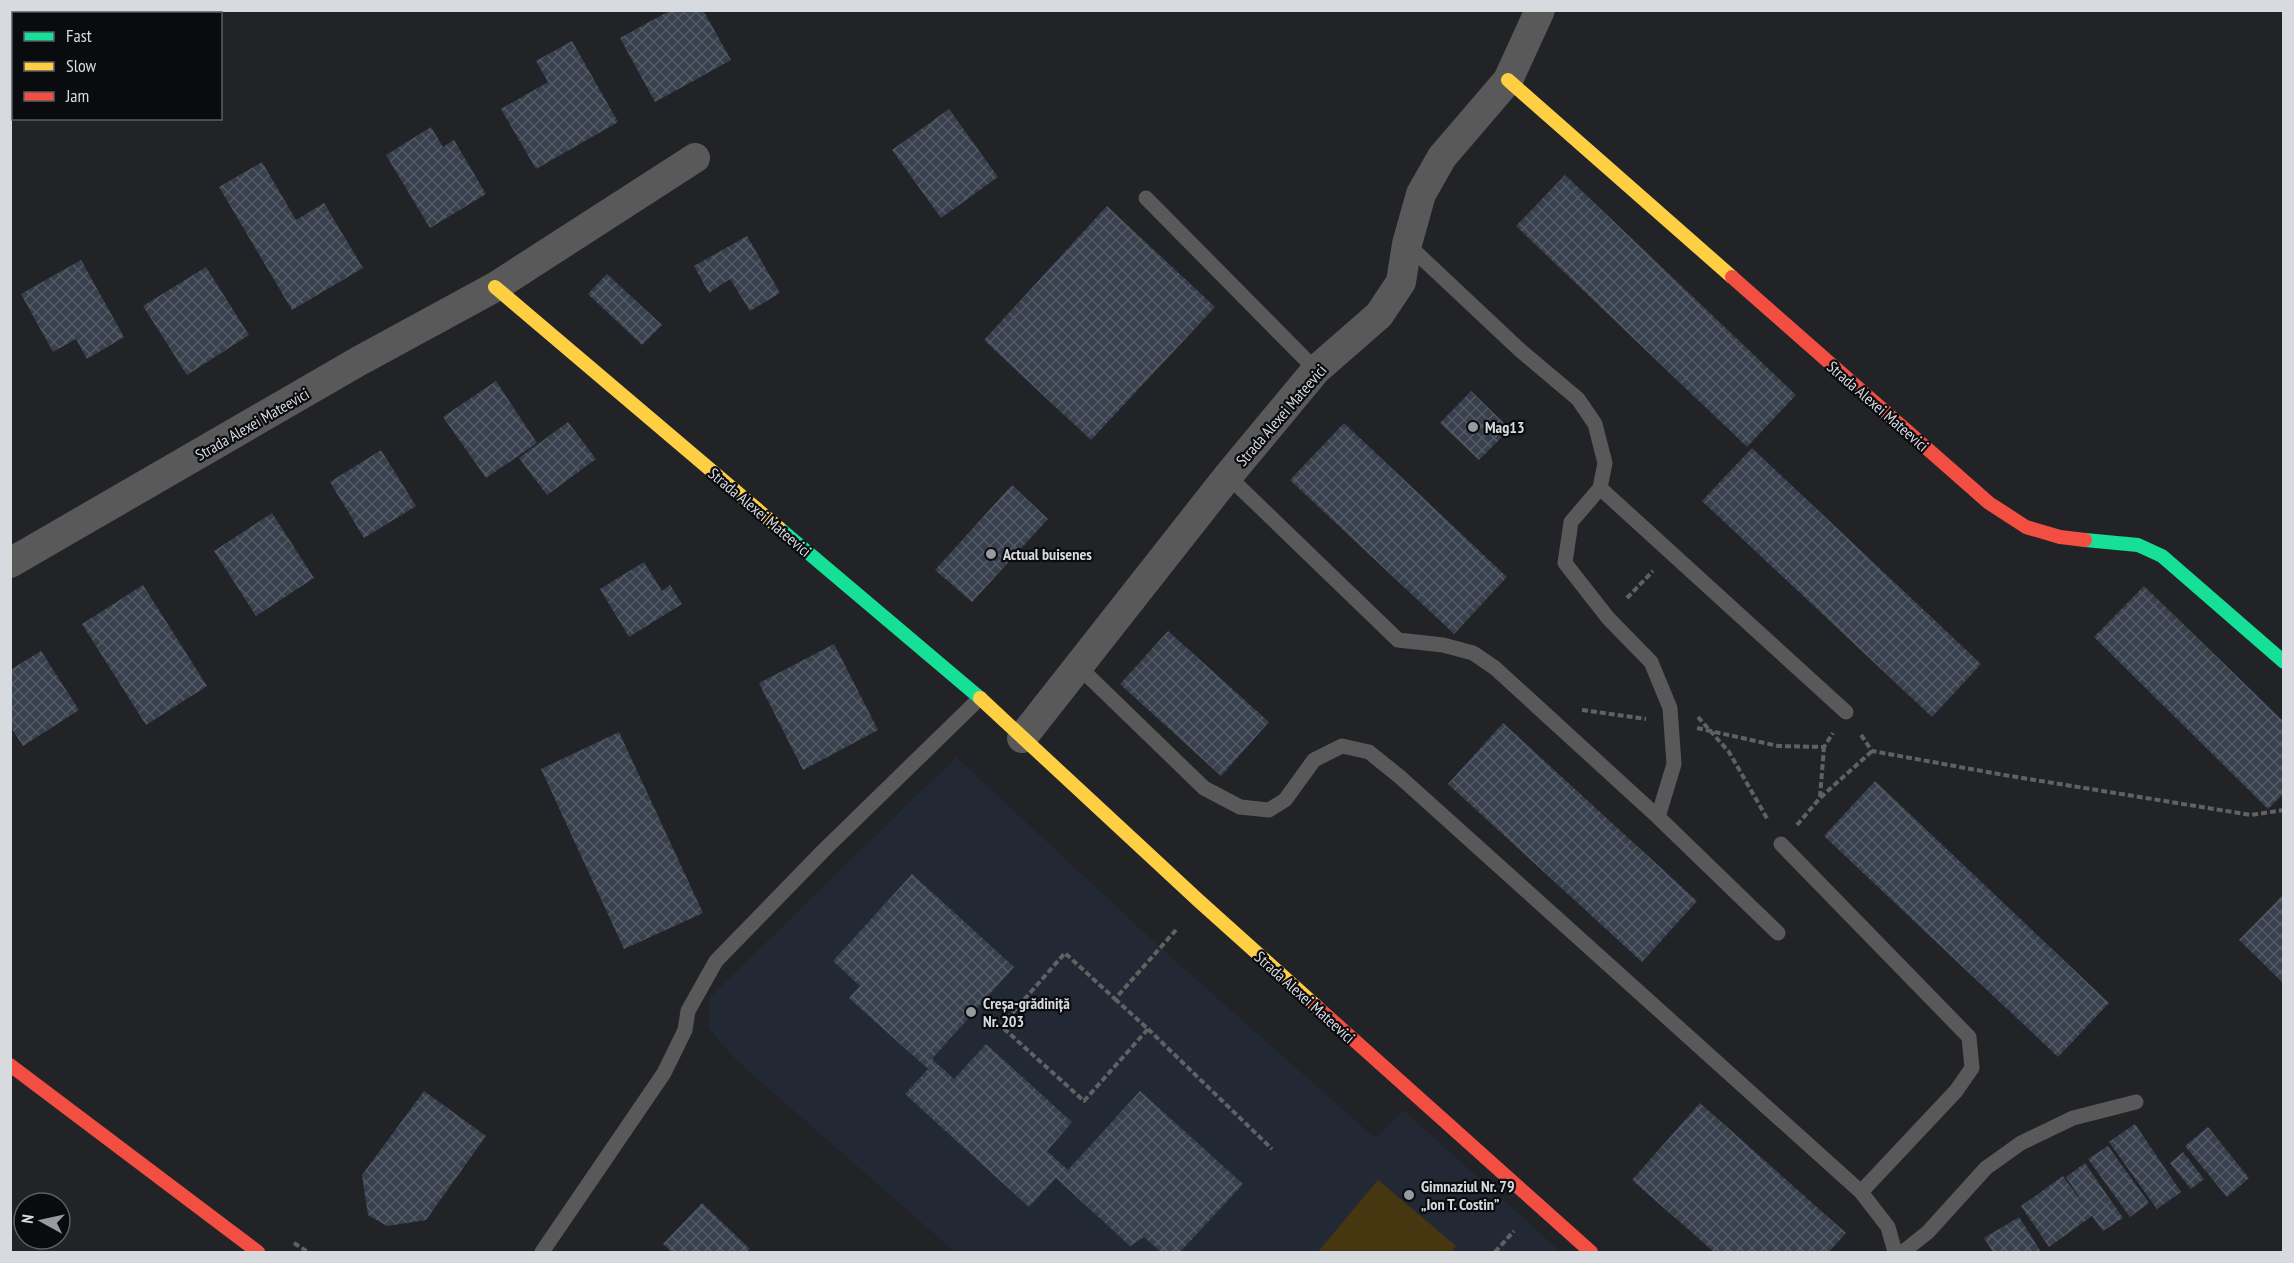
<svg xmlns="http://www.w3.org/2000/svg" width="2294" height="1263" viewBox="0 0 2294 1263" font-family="'PT Sans Narrow',sans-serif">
	<defs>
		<pattern id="building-cross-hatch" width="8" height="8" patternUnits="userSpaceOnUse" patternTransform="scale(1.5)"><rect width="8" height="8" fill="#39404d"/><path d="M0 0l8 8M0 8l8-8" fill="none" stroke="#555b66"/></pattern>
	</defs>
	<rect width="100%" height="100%" fill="#212326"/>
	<!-- built -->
	<path fill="#222934" d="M956,757L1161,948L1375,1138L1403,1110L1561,1252H955L735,1059L708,1028L710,997Z"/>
	<!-- green -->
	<path fill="#473710" d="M1378,1180L1456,1246L1451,1252H1318Z"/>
	<!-- building -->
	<path fill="url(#building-cross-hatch)" d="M671,10H703L731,60L655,102L620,38Z
		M572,41L618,122L536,169L501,109L548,82L536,61Z
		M949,109L998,177L941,218L892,150Z
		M431,127L443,147L454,140L486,194L430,228L386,155Z
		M262,162L296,220L324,203L363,268L292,310L219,187Z
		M1565,175L1796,395L1747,447L1516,226Z
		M1107,206L1215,307L1091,440L984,340Z
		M747,236L780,293L750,311L730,279L709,293L694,266Z
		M81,260L124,337L87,359L76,339L53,352L21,294Z
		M206,267L249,335L187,375L143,306Z
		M607,274L662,325L642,345L588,294Z
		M496,381L537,443L486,478L443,417Z
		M1471,391L1510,429L1479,460L1440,423Z
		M568,422L596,459L547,495L519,458Z
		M1344,423L1507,577L1454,634L1290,480Z
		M1752,448L1981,664L1932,717L1702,501Z
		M381,450L416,506L364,538L330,482Z
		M1012,485L1048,519L972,602L935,570Z
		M272,513L314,578L256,616L214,551Z
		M644,562L662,591L670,585L682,604L629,637L600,589Z
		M143,585L207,686L146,725L82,624Z
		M2144,586L2284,722V793L2268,809L2094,637Z
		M1168,631L1269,722L1221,776L1120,684Z
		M834,644L878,730L803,770L759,683Z
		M41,651L79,710L23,746L10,726V670Z
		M1503,723L1697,901L1642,962L1448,784Z
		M619,732L703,913L624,949L541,769Z
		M1875,781L2109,1003L2058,1057L1824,836Z
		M912,874L1014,967L932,1059L954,1079L986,1044L1072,1122L1047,1151L1068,1170L1140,1091L1243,1184L1180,1252H1161L1144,1237L1130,1246L1056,1178L1029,1207L905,1094L928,1069L849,998L860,986L833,961Z
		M2284,894V984L2239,940Z
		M424,1091L486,1136L426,1220L387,1226L368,1215L362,1175Z
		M1700,1103L1846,1233L1829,1252H1714L1632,1180Z
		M2135,1124L2181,1192L2157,1209L2109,1142Z
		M2208,1127L2249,1178L2227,1197L2185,1146Z
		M2108,1146L2149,1203L2130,1217L2088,1159Z
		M2183,1152L2204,1179L2191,1189L2170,1163Z
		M2085,1163L2123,1218L2103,1231L2092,1216L2049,1247L2021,1206L2063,1176L2085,1206L2066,1177Z
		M702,1203L750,1249L746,1252H672L663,1244Z
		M2019,1217L2041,1252H1993L1984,1238Z"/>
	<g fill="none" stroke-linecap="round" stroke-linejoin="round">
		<!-- path -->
		<path stroke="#606162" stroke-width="4" stroke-dasharray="6 3" stroke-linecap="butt" d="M1627,598L1653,571
			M1582,710L1646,719
			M1698,717L1729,752L1768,820
			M1697,728L1778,746L1824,747L1833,733
			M1861,735L1872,751L2004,775L2251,815L2284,810
			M1820,797L1824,747
			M1797,825L1820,798L1872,751
			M1115,999L1148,1029L1084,1101L1001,1026L1065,953L1115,999L1176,930
			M1148,1029L1272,1149
			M294,1243L308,1252
			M1495,1252L1514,1231"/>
		<!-- lane -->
		<path stroke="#595959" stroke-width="15" d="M1146,198L1316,370
			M1407,244L1521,351L1578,399L1595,424L1605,463L1600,488L1571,522L1565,563L1608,618L1651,662L1670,708L1674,764L1658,817L1778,933
			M1228,476L1398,640L1443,645L1473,653L1495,668L1658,817
			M1600,488L1846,712
			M1079,667L1204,788L1240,807L1269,810L1285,800L1314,760L1342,746L1369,752L1400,777L1861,1192L1888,1227L1895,1252
			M1781,844L1969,1037L1972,1068L1956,1091L1861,1192
			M542,1252L664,1073L685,1030L688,1011L716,961L825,849L980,698
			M1903,1252L1928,1232L1986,1168L2021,1143L2073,1118L2136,1102"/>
		<!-- street -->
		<path stroke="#595959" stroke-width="30" d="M10,563L359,361L495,287L695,158
			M1022,738L1228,476L1316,370L1379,315L1401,282L1407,244L1421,194L1442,157L1508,80L1540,10"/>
		<!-- fast -->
		<path stroke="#16e098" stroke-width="14" d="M779,528L980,698
			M2085,540L2138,545L2162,556L2284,662"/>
		<!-- slow -->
		<path stroke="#ffcf43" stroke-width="14" d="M1508,80L1732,277
			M495,287L779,528
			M980,698L1199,901L1316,1006"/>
		<!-- jam -->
		<path stroke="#f24e42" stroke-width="14" d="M1732,277L1989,503L2026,527L2060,537L2085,540
			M1316,1006L1591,1252
			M10,1065L258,1252"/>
	</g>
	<!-- markers -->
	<g fill="#979a9e" stroke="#090b0f" stroke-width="2">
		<circle cx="1473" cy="427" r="6"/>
		<circle cx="991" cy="554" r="6"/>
		<circle cx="971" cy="1012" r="6"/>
		<circle cx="1409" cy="1195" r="6"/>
	</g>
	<g text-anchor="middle" stroke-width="4.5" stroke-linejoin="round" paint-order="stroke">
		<!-- street labels -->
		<g font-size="16" fill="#d7dadf" stroke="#090b0f">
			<text transform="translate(1878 406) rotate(41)" y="6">Strada Alexei Mateevici</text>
			<text transform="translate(1281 415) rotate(-49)" y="6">Strada Alexei Mateevici</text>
			<text transform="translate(252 424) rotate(-30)" y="6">Strada Alexei Mateevici</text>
			<text transform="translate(760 512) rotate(40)" y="6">Strada Alexei Mateevici</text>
			<text transform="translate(1305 997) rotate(42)" y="6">Strada Alexei Mateevici</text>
		</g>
		<!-- poi labels -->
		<g font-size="16" font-weight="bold" fill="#d7dadf" stroke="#090b0f" text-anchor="start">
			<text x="1485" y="433">Mag13</text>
			<text x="1003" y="560">Actual buisenes</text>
			<text x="983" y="1009">Creșa-grădiniță<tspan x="983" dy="18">Nr. 203</tspan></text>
			<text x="1421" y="1192">Gimnaziul Nr. 79<tspan x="1421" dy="18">„Ion T. Costin”</tspan></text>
		</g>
	</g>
	<!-- border -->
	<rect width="2294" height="1263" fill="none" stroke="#d7dadf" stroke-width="24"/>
	<!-- legend -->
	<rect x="12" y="12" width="210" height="108" fill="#090b0f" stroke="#5b5e62" stroke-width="1.5"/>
	<rect x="24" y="32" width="30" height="9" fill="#16e098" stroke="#5b5e62" stroke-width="1.5"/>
	<text x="66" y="42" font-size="18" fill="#d7dadf">Fast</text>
	<rect x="24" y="62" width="30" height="9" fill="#ffcf43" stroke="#5b5e62" stroke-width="1.5"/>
	<text x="66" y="72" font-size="18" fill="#d7dadf">Slow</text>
	<rect x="24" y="92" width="30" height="9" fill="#f24e42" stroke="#5b5e62" stroke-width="1.5"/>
	<text x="66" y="102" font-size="18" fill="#d7dadf">Jam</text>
	<!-- north arrow -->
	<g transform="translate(42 1221) rotate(278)"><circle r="28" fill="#090b0f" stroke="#5b5e62" stroke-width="1.5"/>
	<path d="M0-4.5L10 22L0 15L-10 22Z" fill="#979a9e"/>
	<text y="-9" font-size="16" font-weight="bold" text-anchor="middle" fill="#d7dadf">N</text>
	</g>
</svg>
